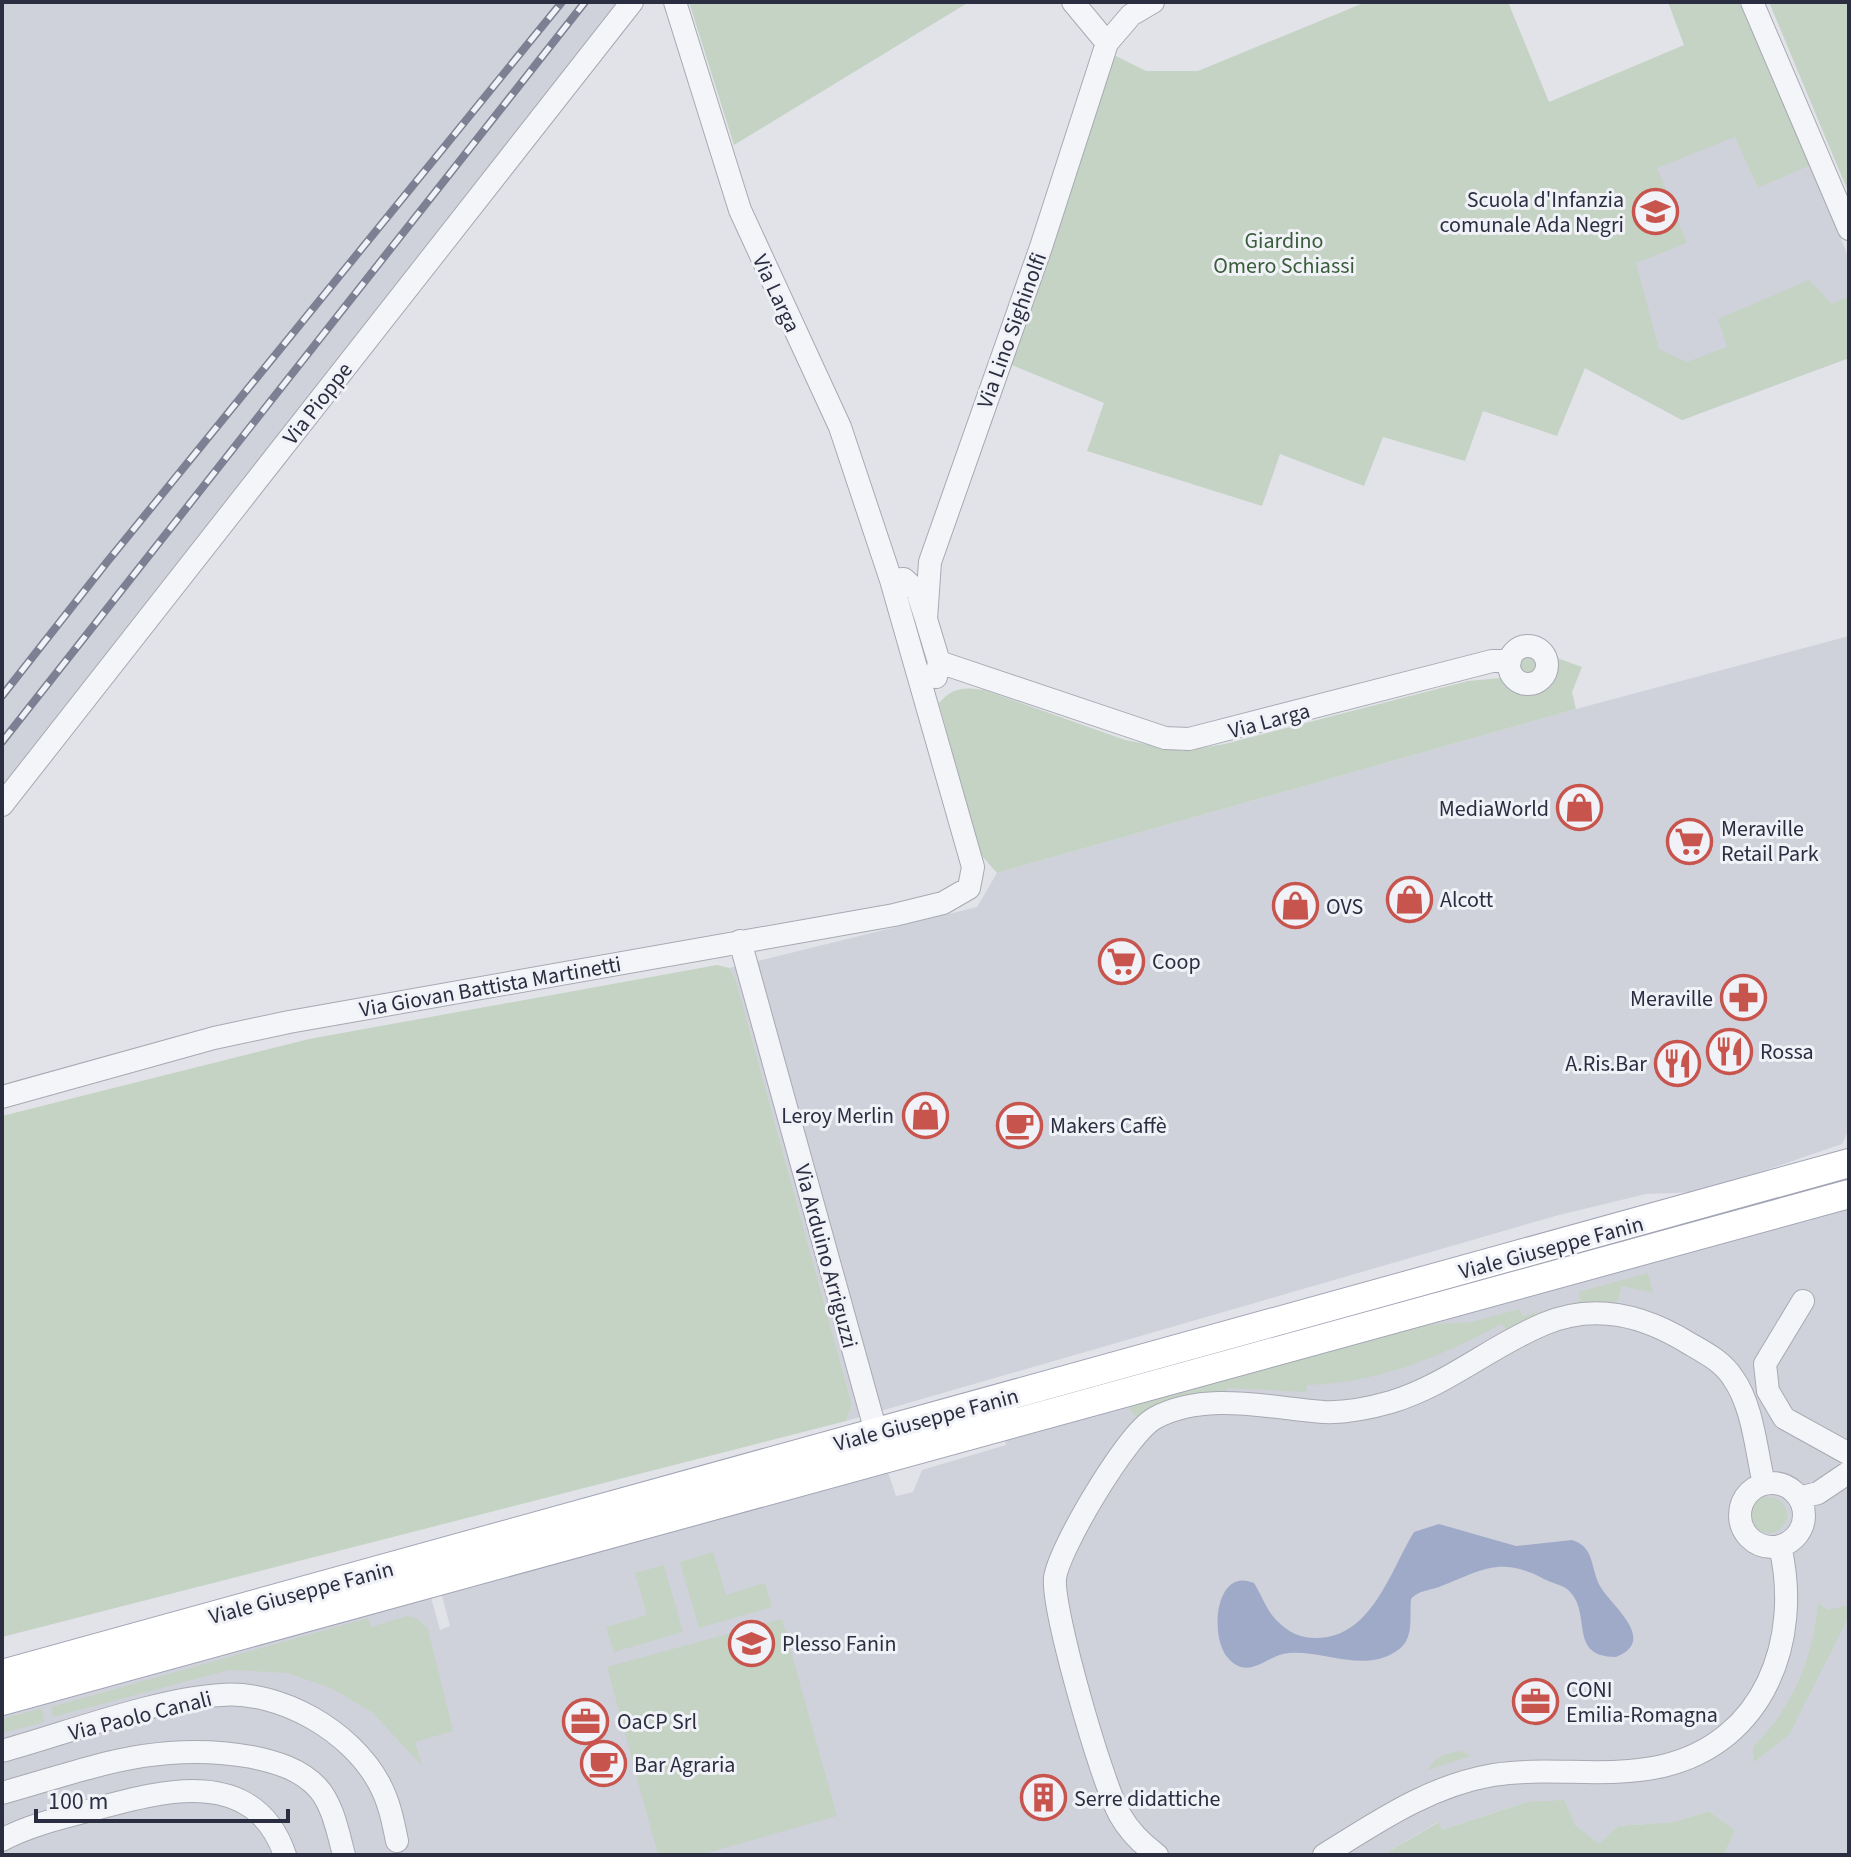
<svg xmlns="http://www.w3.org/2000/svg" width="1851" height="1857" viewBox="0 0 1851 1857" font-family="'Source Sans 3',sans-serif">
	<rect width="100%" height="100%" fill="#e2e3e9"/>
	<!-- built -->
	<path fill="#d0d2db" d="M2,2H620L2,791Z
		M1777,89L1849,258V358L1682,420L1585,368L1583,129Z
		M1849,636V1129L1842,1144L1702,1192L1646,1194L1559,1215L846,1421L852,1405L736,980L729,968L977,907L997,873L1576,709Z
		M1849,1194V1855H1724L1735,1830L1709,1811L1674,1822L1618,1826L1599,1845L1575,1825L1527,1802L1442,1830L1438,1822L1383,1855H2V1712L431,1597L440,1630L450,1626L438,1581L883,1457L896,1496L913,1492L922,1470L1006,1445L999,1418Z"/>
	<!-- green -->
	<path fill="#c4d3c3" d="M689,2H969L734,145Z
		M1366,2H1508L1549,102L1684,45L1668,2H1739L1810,165L1758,188L1735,137L1657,168L1687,243L1636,263L1659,349L1687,362L1727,347L1718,319L1809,280L1832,304L1849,296V358L1682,420L1585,368L1557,436L1483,411L1465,461L1383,437L1364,486L1280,454L1262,506L1087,451L1104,403L995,358L1110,53L1146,71H1198Z
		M1769,2H1849V193L1839,170Z
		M1518 665a10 10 0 1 1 20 0a10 10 0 1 1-20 0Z
		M1557,658L1582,667L1572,692L1576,709L997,873L981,855L939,703C953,687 964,687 984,690L1125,740L1182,751L1225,744L1468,681L1501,678L1525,694C1547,690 1558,681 1557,658Z
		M717,965L729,968L736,980L852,1405L846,1421L2,1637V1116L309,1039Z
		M1648,1273L1653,1293L1622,1286L1616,1305C1571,1306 1547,1308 1508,1331L1501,1324C1441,1357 1377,1383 1307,1385L1306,1392L1227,1388L1225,1397L1140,1420L1130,1410L1131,1406L1411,1326L1471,1322L1520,1309L1523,1316L1580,1301L1579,1292Z
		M1751 1515a18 18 0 1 1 36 0a18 18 0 1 1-36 0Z
		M713,1552L726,1595L765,1583L772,1607L699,1628L680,1562Z
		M664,1565L683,1632L614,1652L606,1627L647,1615L635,1573Z
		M1818,1603L1828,1610L1849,1605V1616L1789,1735L1754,1762L1753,1747C1793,1707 1813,1659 1818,1603Z
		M407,1616L417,1618L428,1629L453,1731L415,1742L422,1766L373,1713L333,1689L288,1673L229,1670L53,1717L51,1707L368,1618L371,1627Z
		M782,1619L837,1816L700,1855H658L607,1667Z
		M42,1708L44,1722L2,1733V1719Z
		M1461,1751L1471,1756L1427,1770C1436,1757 1445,1753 1461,1751Z
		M1564,1800L1575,1825L1599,1844L1618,1826L1674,1822L1709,1811L1735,1830L1724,1855H1383L1439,1822L1442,1830L1527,1802Z"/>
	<!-- water -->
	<path fill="#9faac8" d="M1439,1524L1516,1546L1572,1540C1595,1547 1590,1567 1600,1586C1610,1605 1659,1640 1616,1657C1566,1657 1594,1611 1567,1589C1560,1584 1551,1583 1544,1579C1499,1555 1481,1571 1439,1587C1428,1591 1419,1590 1411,1599C1409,1616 1415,1638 1398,1650C1365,1674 1324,1650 1289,1653C1268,1654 1249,1682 1228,1658C1209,1637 1215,1566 1254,1583C1261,1594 1265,1606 1272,1615C1282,1628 1297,1638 1314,1638C1371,1640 1390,1571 1414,1532Z"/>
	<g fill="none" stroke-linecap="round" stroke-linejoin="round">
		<defs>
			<path id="minor" d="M1073,2L1107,43
				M1752,2L1849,229
				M891,580L904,579L917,591L926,619L939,662L936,677
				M926,619L930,562L1041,247L1107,43L1131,15L1153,2
				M1509 665a19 19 0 1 1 38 0a19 19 0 1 1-38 0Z
				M939,662L1165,738L1189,739L1492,661H1510
				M2,805L632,2
				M740,941L876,1432
				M2,1097L214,1038L289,1022L894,915L943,903L969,888L973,867L891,580L840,427L740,210L675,2
				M1803,1301L1765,1364L1768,1391L1784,1418L1849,1454
				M1740 1515a32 32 0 1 1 64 0a32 32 0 1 1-64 0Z
				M1799,1498L1818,1493L1849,1472
				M2,1751C67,1733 156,1699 221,1695C280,1690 351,1731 379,1783C389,1801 393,1821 397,1841
				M2,1793C91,1768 158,1740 252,1757C276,1762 300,1769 317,1787C333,1804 338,1833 344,1855
				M2,1840C29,1825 65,1817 95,1809C165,1790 254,1766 285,1855
				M1157,1855C1142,1844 1129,1831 1120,1815C1102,1784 1052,1610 1055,1578C1059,1548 1128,1432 1155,1418C1206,1391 1269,1408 1324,1412C1346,1413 1370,1408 1391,1402C1447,1385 1491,1346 1544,1324C1596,1302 1645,1316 1690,1344C1706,1353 1723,1362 1733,1378C1753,1406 1756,1450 1764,1484
				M1324,1855C1377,1822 1429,1786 1493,1775C1549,1766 1607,1779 1663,1766C1765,1742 1802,1639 1780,1546"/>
			<path id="major" d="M2,1674L1849,1163
				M2,1701L1849,1194"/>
		</defs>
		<!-- minor casing -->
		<use href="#minor" stroke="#a7a9b3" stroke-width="24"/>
		<!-- major casing -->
		<use href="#major" stroke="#a2a5b5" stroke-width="30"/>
		<!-- minor -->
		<use href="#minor" stroke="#f4f5f8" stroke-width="22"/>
		<!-- major -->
		<use href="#major" stroke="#fff" stroke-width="28"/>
		<defs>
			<path id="rail" d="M2,696L107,562L562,2
				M2,742L585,2"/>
		</defs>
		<!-- rail casing -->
		<use href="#rail" stroke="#7c8092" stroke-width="8"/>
		<!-- rail -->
		<use href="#rail" stroke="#f1f2f7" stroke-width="5" stroke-dasharray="15" stroke-linecap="butt"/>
	</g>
	<!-- icons -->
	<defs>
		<symbol id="school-ring" viewBox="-11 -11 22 22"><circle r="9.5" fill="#f1f2f7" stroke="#c8554d" stroke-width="1.5"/><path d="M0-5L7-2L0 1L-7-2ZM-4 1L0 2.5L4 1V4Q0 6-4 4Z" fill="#c8554d"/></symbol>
		<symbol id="shop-ring" viewBox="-11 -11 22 22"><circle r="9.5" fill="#f1f2f7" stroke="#c8554d" stroke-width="1.5"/><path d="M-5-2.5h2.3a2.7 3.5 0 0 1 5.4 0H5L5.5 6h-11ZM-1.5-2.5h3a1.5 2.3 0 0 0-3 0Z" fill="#c8554d"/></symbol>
		<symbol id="supermarket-ring" viewBox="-11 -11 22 22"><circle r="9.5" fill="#f1f2f7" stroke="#c8554d" stroke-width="1.5"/><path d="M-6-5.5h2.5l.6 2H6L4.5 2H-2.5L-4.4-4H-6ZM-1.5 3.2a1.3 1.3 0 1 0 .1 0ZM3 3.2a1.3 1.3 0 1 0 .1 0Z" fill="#c8554d"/></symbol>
		<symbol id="pharmacy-ring" viewBox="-11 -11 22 22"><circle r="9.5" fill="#f1f2f7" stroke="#c8554d" stroke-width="1.5"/><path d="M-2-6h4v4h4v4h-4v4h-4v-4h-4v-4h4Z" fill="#c8554d"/></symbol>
		<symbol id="restaurant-ring" viewBox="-11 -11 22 22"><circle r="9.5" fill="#f1f2f7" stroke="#c8554d" stroke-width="1.5"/><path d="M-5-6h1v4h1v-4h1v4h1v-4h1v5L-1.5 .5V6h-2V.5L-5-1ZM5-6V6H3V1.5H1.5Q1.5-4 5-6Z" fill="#c8554d"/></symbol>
		<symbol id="cafe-ring" viewBox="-11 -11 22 22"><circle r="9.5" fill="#f1f2f7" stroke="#c8554d" stroke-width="1.5"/><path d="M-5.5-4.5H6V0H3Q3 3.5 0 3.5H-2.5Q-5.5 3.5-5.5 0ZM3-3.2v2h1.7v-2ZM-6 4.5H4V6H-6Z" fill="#c8554d"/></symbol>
		<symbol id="university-ring" viewBox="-11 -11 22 22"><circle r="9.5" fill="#f1f2f7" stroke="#c8554d" stroke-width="1.5"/><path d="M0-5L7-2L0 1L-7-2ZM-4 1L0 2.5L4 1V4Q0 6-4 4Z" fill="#c8554d"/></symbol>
		<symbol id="office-ring" viewBox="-11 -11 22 22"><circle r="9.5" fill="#f1f2f7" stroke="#c8554d" stroke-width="1.5"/><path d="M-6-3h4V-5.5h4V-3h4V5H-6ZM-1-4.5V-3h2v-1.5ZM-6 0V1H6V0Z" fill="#c8554d"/></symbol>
		<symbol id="building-ring" viewBox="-11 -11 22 22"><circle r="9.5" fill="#f1f2f7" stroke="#c8554d" stroke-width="1.5"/><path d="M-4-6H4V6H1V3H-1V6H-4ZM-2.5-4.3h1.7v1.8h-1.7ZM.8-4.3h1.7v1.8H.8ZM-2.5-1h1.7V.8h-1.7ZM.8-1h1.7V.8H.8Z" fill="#c8554d"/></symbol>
	</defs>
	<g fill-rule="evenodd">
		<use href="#school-ring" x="1630" y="186" width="51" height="51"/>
		<use href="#shop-ring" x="1554" y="782" width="51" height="51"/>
		<use href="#supermarket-ring" x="1664" y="816" width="51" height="51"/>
		<use href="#shop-ring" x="1384" y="874" width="51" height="51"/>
		<use href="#shop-ring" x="1270" y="880" width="51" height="51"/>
		<use href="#supermarket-ring" x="1096" y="936" width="51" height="51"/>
		<use href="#pharmacy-ring" x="1718" y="972" width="51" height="51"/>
		<use href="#restaurant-ring" x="1704" y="1026" width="51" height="51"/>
		<use href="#restaurant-ring" x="1652" y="1038" width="51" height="51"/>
		<use href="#shop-ring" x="900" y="1090" width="51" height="51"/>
		<use href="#cafe-ring" x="994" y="1100" width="51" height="51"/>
		<use href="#university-ring" x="726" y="1618" width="51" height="51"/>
		<use href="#office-ring" x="1510" y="1676" width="51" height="51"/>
		<use href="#office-ring" x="560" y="1696" width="51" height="51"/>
		<use href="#cafe-ring" x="578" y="1738" width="51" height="51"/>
		<use href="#building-ring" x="1018" y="1772" width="51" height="51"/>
	</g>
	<g text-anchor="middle" stroke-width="6" stroke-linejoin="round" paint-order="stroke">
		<!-- poi labels -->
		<g font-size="22" fill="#2b2e41" stroke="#f1f2f7" text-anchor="start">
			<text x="1624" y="207" text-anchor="end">Scuola d'Infanzia<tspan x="1624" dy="25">comunale Ada Negri</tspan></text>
			<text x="1549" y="816" text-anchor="end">MediaWorld</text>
			<text x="1721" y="836">Meraville<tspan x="1721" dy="25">Retail Park</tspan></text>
			<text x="1440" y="907">Alcott</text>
			<text x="1326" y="914">OVS</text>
			<text x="1152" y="969">Coop</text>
			<text x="1713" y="1006" text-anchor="end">Meraville</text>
			<text x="1760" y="1059">Rossa</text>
			<text x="1647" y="1071" text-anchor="end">A.Ris.Bar</text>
			<text x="894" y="1123" text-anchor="end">Leroy Merlin</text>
			<text x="1050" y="1133">Makers Caffè</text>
			<text x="782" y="1651">Plesso Fanin</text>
			<text x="1566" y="1697">CONI<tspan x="1566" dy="25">Emilia-Romagna</tspan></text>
			<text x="617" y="1729">OaCP Srl</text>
			<text x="634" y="1772">Bar Agraria</text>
			<text x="1074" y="1806">Serre didattiche</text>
		</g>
		<!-- park labels -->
		<g font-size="22" fill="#395c3a" stroke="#f1f2f7">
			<text x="1284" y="248">Giardino<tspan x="1284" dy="25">Omero Schiassi</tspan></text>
		</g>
		<!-- street labels -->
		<g font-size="22" fill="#2b2e41" stroke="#f1f2f7">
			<text transform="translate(777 293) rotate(65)" y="8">Via Larga</text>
			<text transform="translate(1011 330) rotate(-70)" y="8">Via Lino Sighinolfi</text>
			<text transform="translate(317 403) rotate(-52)" y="8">Via Pioppe</text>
			<text transform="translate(1269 720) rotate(-15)" y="8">Via Larga</text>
			<text transform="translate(490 986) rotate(-10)" y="8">Via Giovan Battista Martinetti</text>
			<text transform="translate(1551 1247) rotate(-15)" y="8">Viale Giuseppe Fanin</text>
			<text transform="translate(827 1256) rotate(75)" y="8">Via Arduino Arriguzzi</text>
			<text transform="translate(926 1419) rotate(-15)" y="8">Viale Giuseppe Fanin</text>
			<text transform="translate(301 1592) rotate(-15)" y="8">Viale Giuseppe Fanin</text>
			<text transform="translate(140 1715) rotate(-14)" y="8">Via Paolo Canali</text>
		</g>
	</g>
	<!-- border -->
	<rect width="1851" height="1857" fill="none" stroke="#2b2e41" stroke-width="8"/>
	<!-- scale -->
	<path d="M36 1809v12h252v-12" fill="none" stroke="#2b2e41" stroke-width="4"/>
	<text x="48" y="1809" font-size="24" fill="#2b2e41" stroke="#f1f2f7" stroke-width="6" paint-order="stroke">100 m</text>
</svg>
